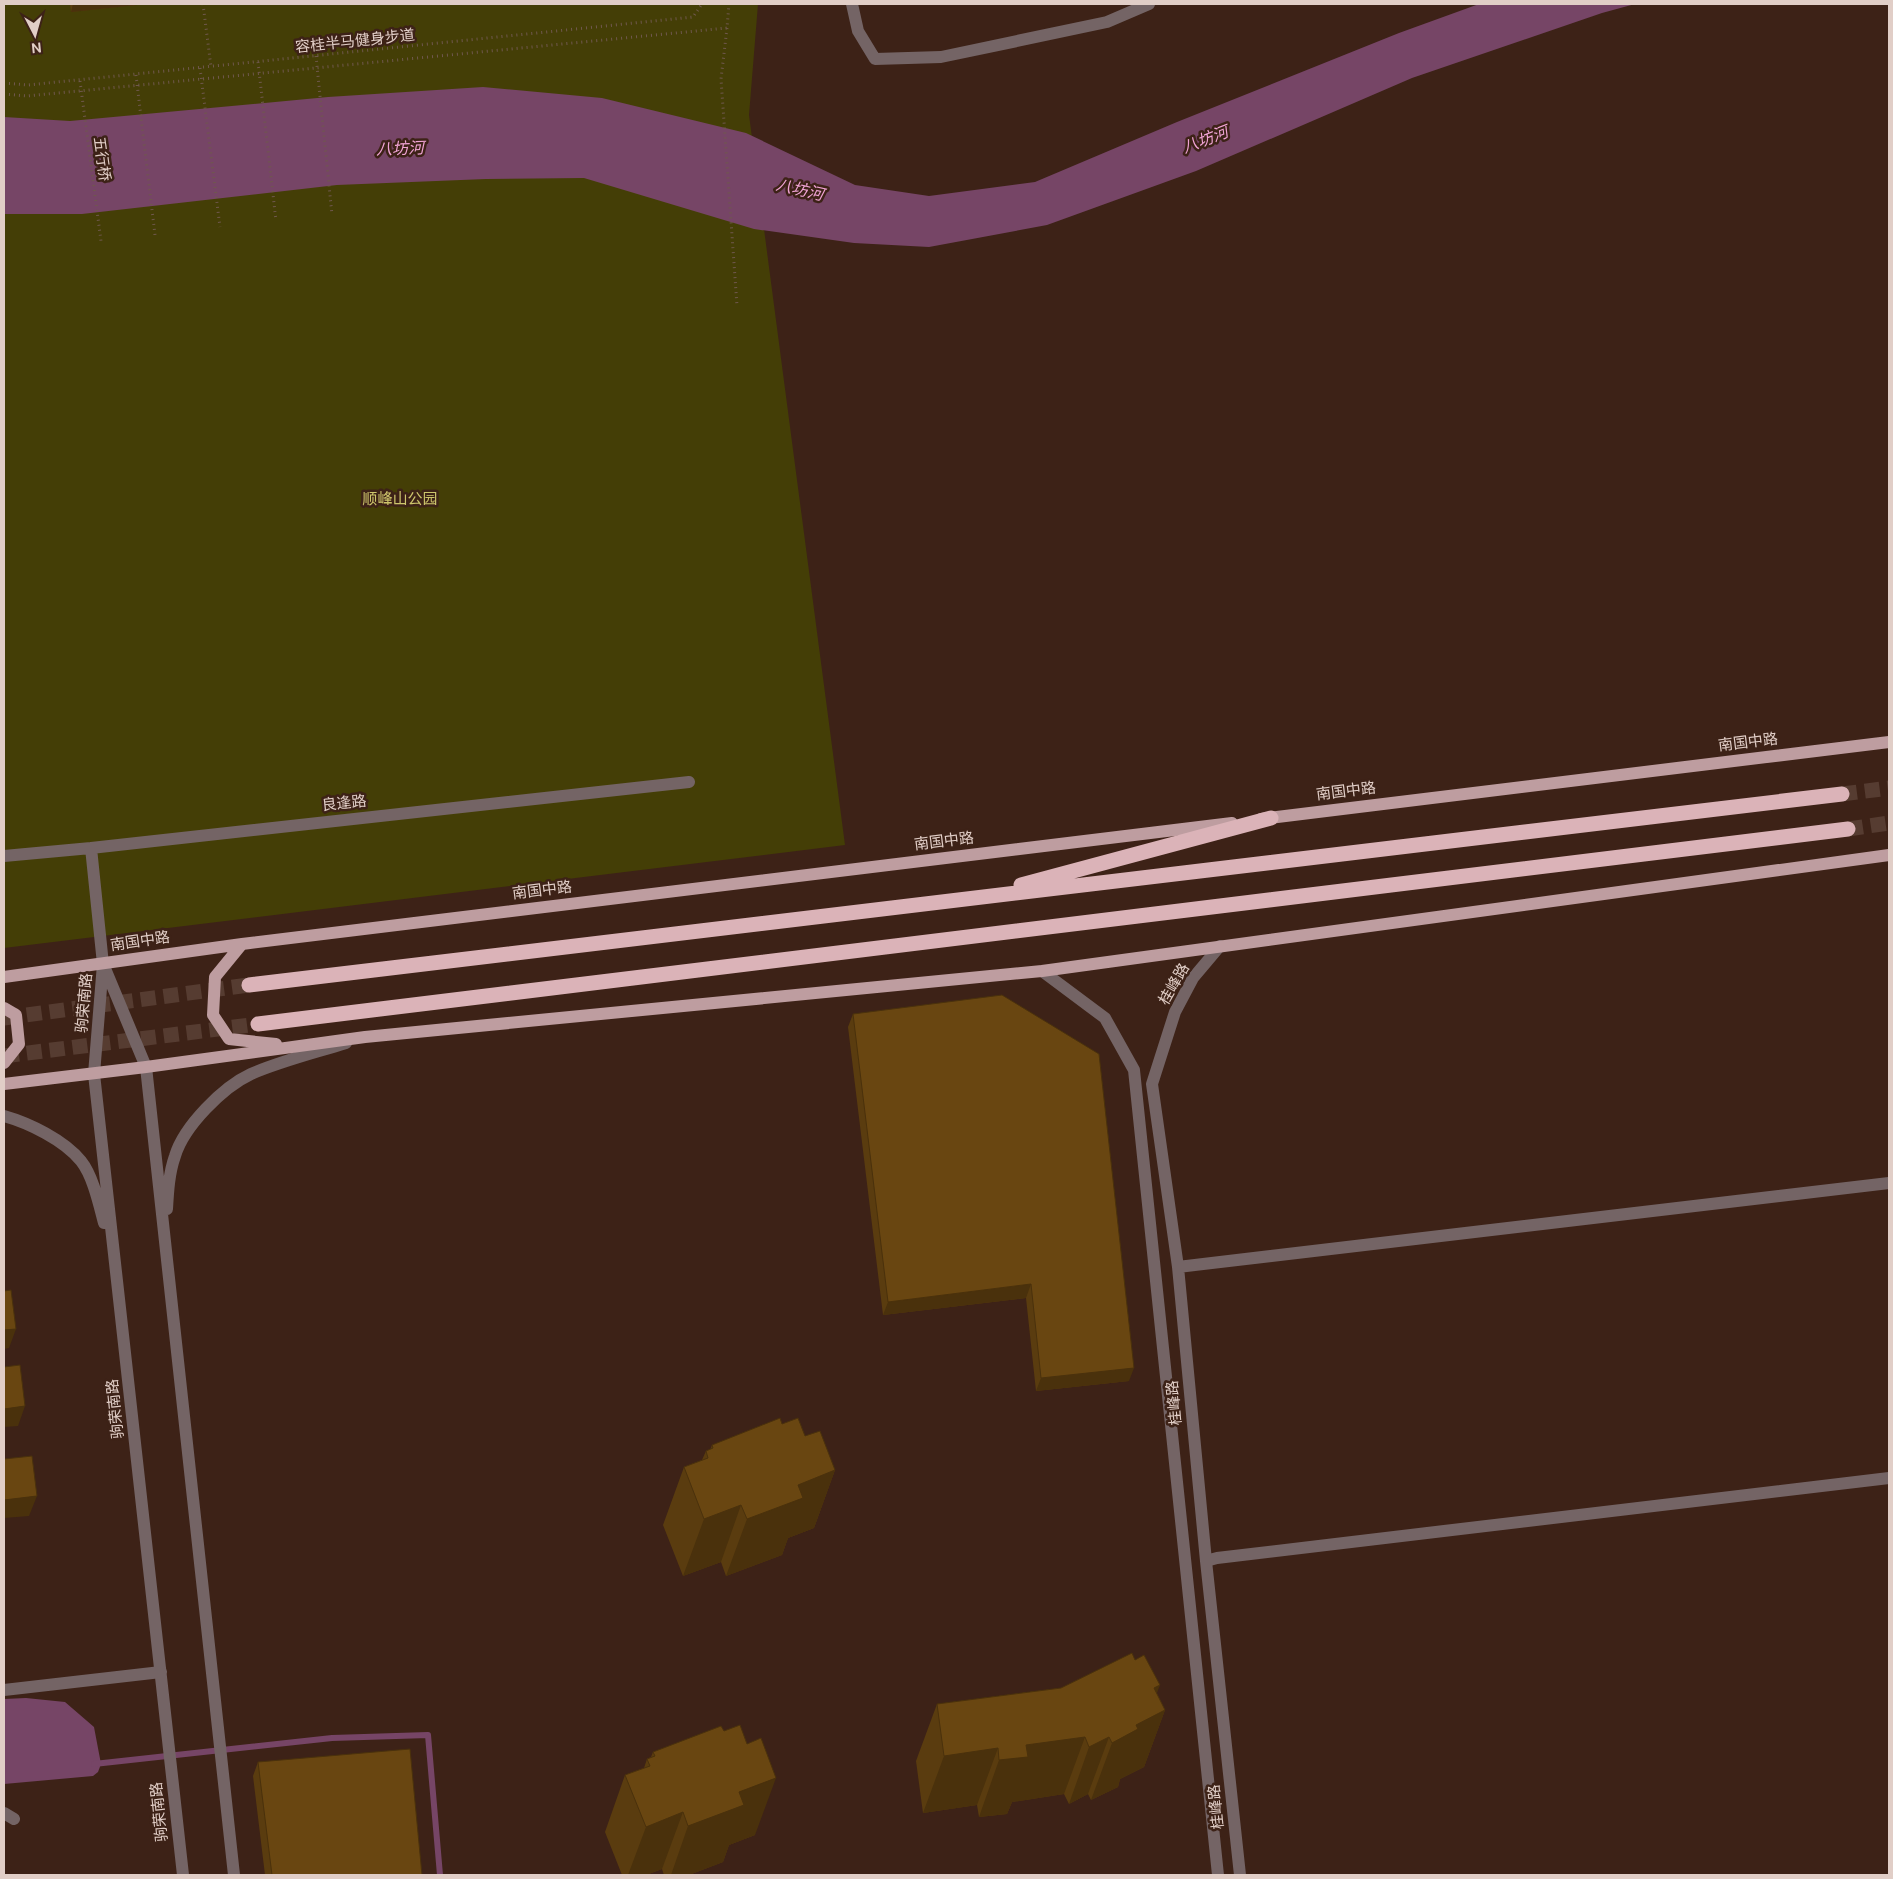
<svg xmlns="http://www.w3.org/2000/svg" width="1893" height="1879" viewBox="0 0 1893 1879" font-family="'DM Sans','Noto Sans SC',sans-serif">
	<rect width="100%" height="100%" fill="#3d2217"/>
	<!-- green -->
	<path fill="#443e06" d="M4,4H758L749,115L845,845L4,948Z"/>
	<!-- water -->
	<path fill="#764566" d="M1479,4H1635L1602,13L1412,78L1196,171L1047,225L929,247L854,243L754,229L584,178L486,179L337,185L82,214H4V117L70,121L328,97L483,87L602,98L746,133L855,185L929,196L1035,182L1177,122L1399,33Z
		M26,1698L65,1702L94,1727L101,1764L98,1772L93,1776L4,1784V1699Z"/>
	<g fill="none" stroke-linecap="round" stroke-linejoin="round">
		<!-- stream -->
		<path stroke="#764566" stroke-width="6" d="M94,1764L332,1738L428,1735L440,1875"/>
		<!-- highway-tunnel -->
		<path stroke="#563c31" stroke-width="15" stroke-dasharray="15 8" stroke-linecap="butt" d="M1842,794L1889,788
			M1848,829L1889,823
			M4,1018L249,985
			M4,1056L258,1024"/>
		<!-- path -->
		<path stroke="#70584e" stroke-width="3" stroke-dasharray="1 4" stroke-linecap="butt" d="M203,4L211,67
			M727,28L721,79L737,306
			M316,56L332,215
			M258,62L276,221
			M200,68L220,227
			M136,75L155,235
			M80,81L101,241
			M4,83L28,85L693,17L702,4
			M4,94L27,96L727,28L729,4"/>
		<!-- minor -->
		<path stroke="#746465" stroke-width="12" d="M852,4L858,31L875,59L941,57L1107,22L1149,4
			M91,848L103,964L94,1074L183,1875
			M4,856L91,848L689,782
			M1220,946L1193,978L1175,1012L1152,1084L1178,1267L1206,1561L1240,1875
			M104,966L146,1067L234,1875
			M1042,971L1105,1018L1134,1070L1218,1875
			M4,1116C29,1123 64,1140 81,1161C93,1176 99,1204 104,1223
			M167,1209C168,1191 169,1173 175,1156C184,1126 223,1087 251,1074C281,1061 314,1053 346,1043
			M1178,1267L1889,1183
			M1206,1561L1217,1558L1889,1478
			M4,1690L161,1672
			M4,1813L14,1819"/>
		<!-- major -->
		<path stroke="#be9da0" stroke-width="12" d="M1261,819L1889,742
			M242,944L215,977L213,1015L229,1039L276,1044
			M4,977L242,944L1232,823
			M4,1008L16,1015L19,1044L4,1063
			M4,1084L146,1067L365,1037L1042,971L1889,855"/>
		<!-- highway -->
		<path stroke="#dbb3b8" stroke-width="15" d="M1021,885L1271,818
			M249,985L1842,794
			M258,1024L1848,829"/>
	</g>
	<!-- wall -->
	<path fill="#5a3c0f" d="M70,4H146L71,12Z
		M853,1014L1129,1381L1036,1391L1026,1298L883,1315L848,1027Z
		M782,1424L805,1436L835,1470L814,1528L788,1538L782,1555L726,1576L721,1562L683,1576L663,1525L684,1467L702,1460L706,1451L710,1450L712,1445Z
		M1135,1660L1157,1694L1165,1710L1144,1767L1120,1779L1118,1787L1091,1800L1088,1794L1069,1804L1064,1794L1012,1802L1007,1814L979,1817L977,1805L923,1813L916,1761L937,1704L1061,1688Z
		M653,1752L755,1835L729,1845L723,1862L689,1875H664L662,1869L646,1875H622L605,1832L625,1775L644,1768L647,1759L651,1757Z
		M258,1762L422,1875H265L253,1776Z"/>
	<!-- shaded-wall -->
	<path fill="#4a310c" d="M73,4H146L71,12Z
		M1031,1284L1026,1298L883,1315L888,1302Z
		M16,1329L9,1348L4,1349V1330Z
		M1134,1368L1129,1381L1036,1391L1041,1378Z
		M25,1406L18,1426L4,1427V1409Z
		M835,1470L814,1528L788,1538L782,1555L726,1576L747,1519L798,1485Z
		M37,1496L29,1516L4,1518V1500Z
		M741,1505L721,1562L683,1576L704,1519Z
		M1160,1685L1147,1719L1165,1710L1144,1767L1120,1779L1118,1787L1091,1800L1112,1743L1136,1725L1154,1688Z
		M1085,1737L1064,1794L1012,1802L1007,1814L979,1817L999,1760L1026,1745Z
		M1109,1737L1088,1794L1069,1804L1089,1747Z
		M998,1748L977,1805L923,1813L944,1756Z
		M776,1778L755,1835L729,1845L723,1862L689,1875H671L688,1826L739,1792Z
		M683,1812L662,1869L646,1875H628L646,1827Z"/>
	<!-- building -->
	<path fill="#694611" stroke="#4a310c" d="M1002,995L1099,1054L1134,1368L1041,1378L1031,1284L888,1302L853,1014Z
		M11,1290L16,1329L4,1330V1291Z
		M20,1365L25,1406L4,1409V1367Z
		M780,1418L782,1424L798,1418L805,1436L820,1431L835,1470L798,1485L803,1498L747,1519L741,1505L704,1519L684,1467L708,1458L706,1451L713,1448L712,1445Z
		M32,1456L37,1496L4,1500V1459Z
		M1132,1653L1135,1660L1144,1655L1160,1685L1154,1688L1165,1710L1136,1725L1138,1729L1112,1743L1109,1737L1089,1747L1085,1737L1026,1745L1028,1757L999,1760L998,1748L944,1756L937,1704L1061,1688Z
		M740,1725L747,1744L761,1738L776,1778L739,1792L744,1805L688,1826L683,1812L646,1827L625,1775L650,1766L647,1759L655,1756L653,1752L721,1726L724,1731Z
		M410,1749L422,1875H272L258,1762Z"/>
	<g text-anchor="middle" stroke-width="5" stroke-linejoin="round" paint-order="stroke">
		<!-- street labels -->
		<g font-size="15" fill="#e1cec7" stroke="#3d2217">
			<text transform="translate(355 41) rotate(-6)" y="5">容桂半马健身步道</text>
			<text transform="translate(102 159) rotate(82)" y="5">五行桥</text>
			<text transform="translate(1748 742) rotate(-7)" y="5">南国中路</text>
			<text transform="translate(1346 791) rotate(-7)" y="5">南国中路</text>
			<text transform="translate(344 803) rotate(-6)" y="5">良逢路</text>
			<text transform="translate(944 841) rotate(-7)" y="5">南国中路</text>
			<text transform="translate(542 890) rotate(-7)" y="5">南国中路</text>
			<text transform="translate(140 941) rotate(-8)" y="5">南国中路</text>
			<text transform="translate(1174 984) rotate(-60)" y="5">桂峰路</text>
			<text transform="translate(84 1003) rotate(-85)" y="5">驹荣南路</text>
			<text transform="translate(1174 1403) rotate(-95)" y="5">桂峰路</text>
			<text transform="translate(115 1409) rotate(-96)" y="5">驹荣南路</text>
			<text transform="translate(1216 1807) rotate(-96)" y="5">桂峰路</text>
			<text transform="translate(159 1812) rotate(-96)" y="5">驹荣南路</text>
		</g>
		<!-- park labels -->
		<g font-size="15" fill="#cdc56c" stroke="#3d2217">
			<text x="400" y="504">顺峰山公园</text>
		</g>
		<!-- water labels -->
		<g font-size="16" font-style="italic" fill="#f1a4d6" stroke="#3d2217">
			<text transform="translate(1205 139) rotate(-21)" y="6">八坊河</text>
			<text transform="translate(400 148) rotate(-2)" y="6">八坊河</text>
			<text transform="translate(800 189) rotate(13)" y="6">八坊河</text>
		</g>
	</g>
	<!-- border -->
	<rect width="1893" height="1879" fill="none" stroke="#e1cec7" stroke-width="10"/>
	<!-- north arrow -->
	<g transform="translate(35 35) rotate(174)" stroke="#3d2217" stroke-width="4" paint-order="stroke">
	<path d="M0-4L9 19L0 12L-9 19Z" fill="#e1cec7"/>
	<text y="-8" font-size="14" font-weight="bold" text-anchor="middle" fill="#e1cec7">N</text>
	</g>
</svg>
